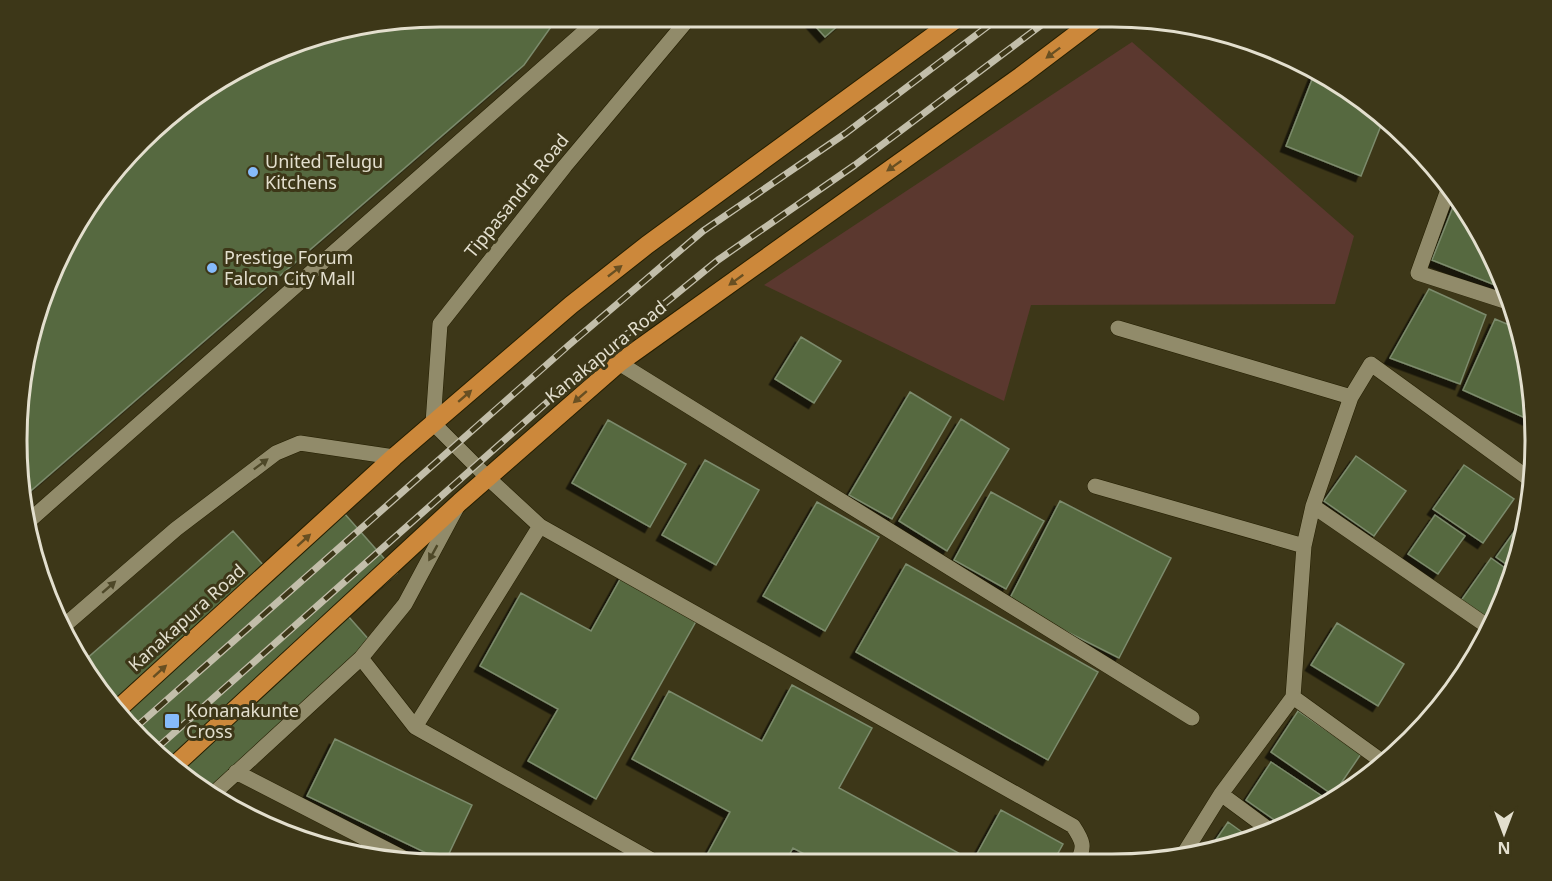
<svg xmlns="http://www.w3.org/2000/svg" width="1552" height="881" viewBox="0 0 1552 881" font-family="'Noto Sans',sans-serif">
	<defs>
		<filter id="shadow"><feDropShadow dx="-5.5" dy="5.5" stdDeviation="0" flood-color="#0009"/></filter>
	</defs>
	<rect width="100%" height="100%" fill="#3d3718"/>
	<!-- green -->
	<path fill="#5b382f" d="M1132,42L1354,236L1335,304L1031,305L1004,401L764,285Z"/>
	<!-- building -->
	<path fill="#566940" stroke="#7c8b6c" stroke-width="1.5" filter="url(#shadow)" d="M440,16L558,17L524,65L26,495L17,441L31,330L88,205L183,104L305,39Z
		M807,17H848L825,37Z
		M1315,72L1347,88L1384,118L1361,176L1286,146Z
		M1457,197L1464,205L1503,278L1500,287L1432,260Z
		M1429,289L1486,315L1460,384L1390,358Z
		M1495,319L1519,329L1527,357L1534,422L1463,390Z
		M801,337L841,361L814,403L775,379Z
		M910,392L951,417L892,519L849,495Z
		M961,419L1009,449L947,551L899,521Z
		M608,420L686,464L650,527L572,483Z
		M1356,456L1406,491L1374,536L1324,501Z
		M705,460L759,490L716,565L662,535Z
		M1464,465L1514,499L1483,543L1433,509Z
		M991,492L1044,521L1006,589L954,560Z
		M1060,501L1171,558L1119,658L1008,602Z
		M817,502L879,537L825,631L763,596Z
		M336,504L397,573L348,616L371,642L205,793L104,699L84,661L233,531L265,567Z
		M1529,511L1527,523L1513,569L1496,557Z
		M1435,515L1465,536L1438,574L1408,554Z
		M1491,558L1512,573L1503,602L1492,624L1460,602Z
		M906,564L1098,672L1048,760L856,652Z
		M623,574L699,616L596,799L528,761L558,709L480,666L521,593L591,631Z
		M1337,623L1404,664L1378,706L1311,665Z
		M792,685L872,728L839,788L973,861L1001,810L1063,844L1052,864H823L793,848L784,864H702L730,812L632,759L669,691L762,741Z
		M1298,711L1361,754L1333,795L1271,752Z
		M335,739L472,805L445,862L307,796Z
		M1271,762L1331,802L1324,808L1283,826L1246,800Z
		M1228,822L1253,840L1247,842L1209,850Z"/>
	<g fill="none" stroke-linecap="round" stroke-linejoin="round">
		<defs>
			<path id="minor" d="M1449,187L1418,273L1511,303
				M1118,328L1351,397
				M619,363L1192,718
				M1095,486L1304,546
				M1313,506L1490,628
				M30,520L601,17
				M540,526L1073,826C1083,841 1086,847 1076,864
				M65,625L176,529L276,453L300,443L394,457
				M361,658L415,727L659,864
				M415,727L540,526L488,478L433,423L440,324L565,166L690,17
				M1383,762L1293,697L1304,546L1313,506L1351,397L1371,364L1532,481
				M236,772L415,864
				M1221,794L1271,831
				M211,796L361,658L405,604L457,507
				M1183,855L1221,794L1293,697"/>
			<path id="highway" d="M117,710L394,457L571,305L647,245L959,17
				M175,765L460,502L619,363L1021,76L1099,17"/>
		</defs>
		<!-- minor casing -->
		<use href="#minor" stroke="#241e01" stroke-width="16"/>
		<!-- highway casing -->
		<use href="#highway" stroke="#241e01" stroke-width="20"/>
		<!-- minor -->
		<use href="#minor" stroke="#918b6a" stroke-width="15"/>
		<!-- highway -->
		<use href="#highway" stroke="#cc883b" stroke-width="18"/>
		<defs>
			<path id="rail" d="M135,728L569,345L703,231L846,133L1000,17
				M157,748L588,366L718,260L855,165L1052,17"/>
		</defs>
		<!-- rail casing -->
		<use href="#rail" stroke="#c2beaa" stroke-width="7"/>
		<!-- rail -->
		<use href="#rail" stroke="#3d3718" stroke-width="4.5" stroke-dasharray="14" stroke-linecap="butt"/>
	</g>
	<!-- one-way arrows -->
	<defs><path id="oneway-solid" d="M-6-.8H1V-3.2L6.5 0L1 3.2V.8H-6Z" transform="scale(1.5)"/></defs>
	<g fill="#684f22">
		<use href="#oneway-solid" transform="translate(1053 53) rotate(143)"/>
		<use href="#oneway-solid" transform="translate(894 166) rotate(145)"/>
		<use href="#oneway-solid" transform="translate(615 271) rotate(-38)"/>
		<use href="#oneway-solid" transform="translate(736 280) rotate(144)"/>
		<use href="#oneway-solid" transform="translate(465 396) rotate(-41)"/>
		<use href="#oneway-solid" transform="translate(580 397) rotate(139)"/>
		<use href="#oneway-solid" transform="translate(304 540) rotate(-42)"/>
		<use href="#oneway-solid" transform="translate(160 671) rotate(-42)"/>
	</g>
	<g fill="#4e4828">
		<use href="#oneway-solid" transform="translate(261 464) rotate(-37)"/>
		<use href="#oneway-solid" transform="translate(433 553) rotate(119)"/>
		<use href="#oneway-solid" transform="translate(109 587) rotate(-41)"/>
	</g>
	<!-- markers -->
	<g fill="#86bbfb" stroke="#3d3718" stroke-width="2">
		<circle cx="253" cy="172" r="6"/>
		<circle cx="212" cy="268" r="6"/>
		<rect x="164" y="713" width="16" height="16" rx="3"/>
	</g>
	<g text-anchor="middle" stroke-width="6" stroke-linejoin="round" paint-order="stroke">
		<!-- poi labels -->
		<g font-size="18" fill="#e3dfce" stroke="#3d3718" text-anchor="start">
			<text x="265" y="168">United Telugu<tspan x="265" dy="21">Kitchens</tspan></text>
			<text x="224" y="264">Prestige Forum<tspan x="224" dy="21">Falcon City Mall</tspan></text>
			<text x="186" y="717">Konanakunte<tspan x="186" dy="21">Cross</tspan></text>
		</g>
		<!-- street labels -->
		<g font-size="18" fill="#e3dfce" stroke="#3d3718">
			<text transform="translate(517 196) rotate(-51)" y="6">Tippasandra Road</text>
			<text transform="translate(606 352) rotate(-39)" y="6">Kanakapura Road</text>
			<text transform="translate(187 618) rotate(-42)" y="6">Kanakapura Road</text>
		</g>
	</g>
	<!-- crop -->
	<path d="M0 0H1552V881H0ZM440 27H1112A413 413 0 0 1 1525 440V441A413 413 0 0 1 1112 854H440A413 413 0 0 1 27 441V440A413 413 0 0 1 440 27Z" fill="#3d3718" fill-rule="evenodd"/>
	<path fill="none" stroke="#e3dfce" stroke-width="3" d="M440 27H1112A413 413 0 0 1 1525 440V441A413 413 0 0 1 1112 854H440A413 413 0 0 1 27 441V440A413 413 0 0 1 440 27Z"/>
	<!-- north arrow -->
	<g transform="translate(1504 833) rotate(180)" stroke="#3d3718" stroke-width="4.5" paint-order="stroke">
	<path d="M0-4.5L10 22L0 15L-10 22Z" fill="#e3dfce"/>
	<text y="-9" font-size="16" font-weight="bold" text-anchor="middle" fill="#e3dfce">N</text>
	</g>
</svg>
